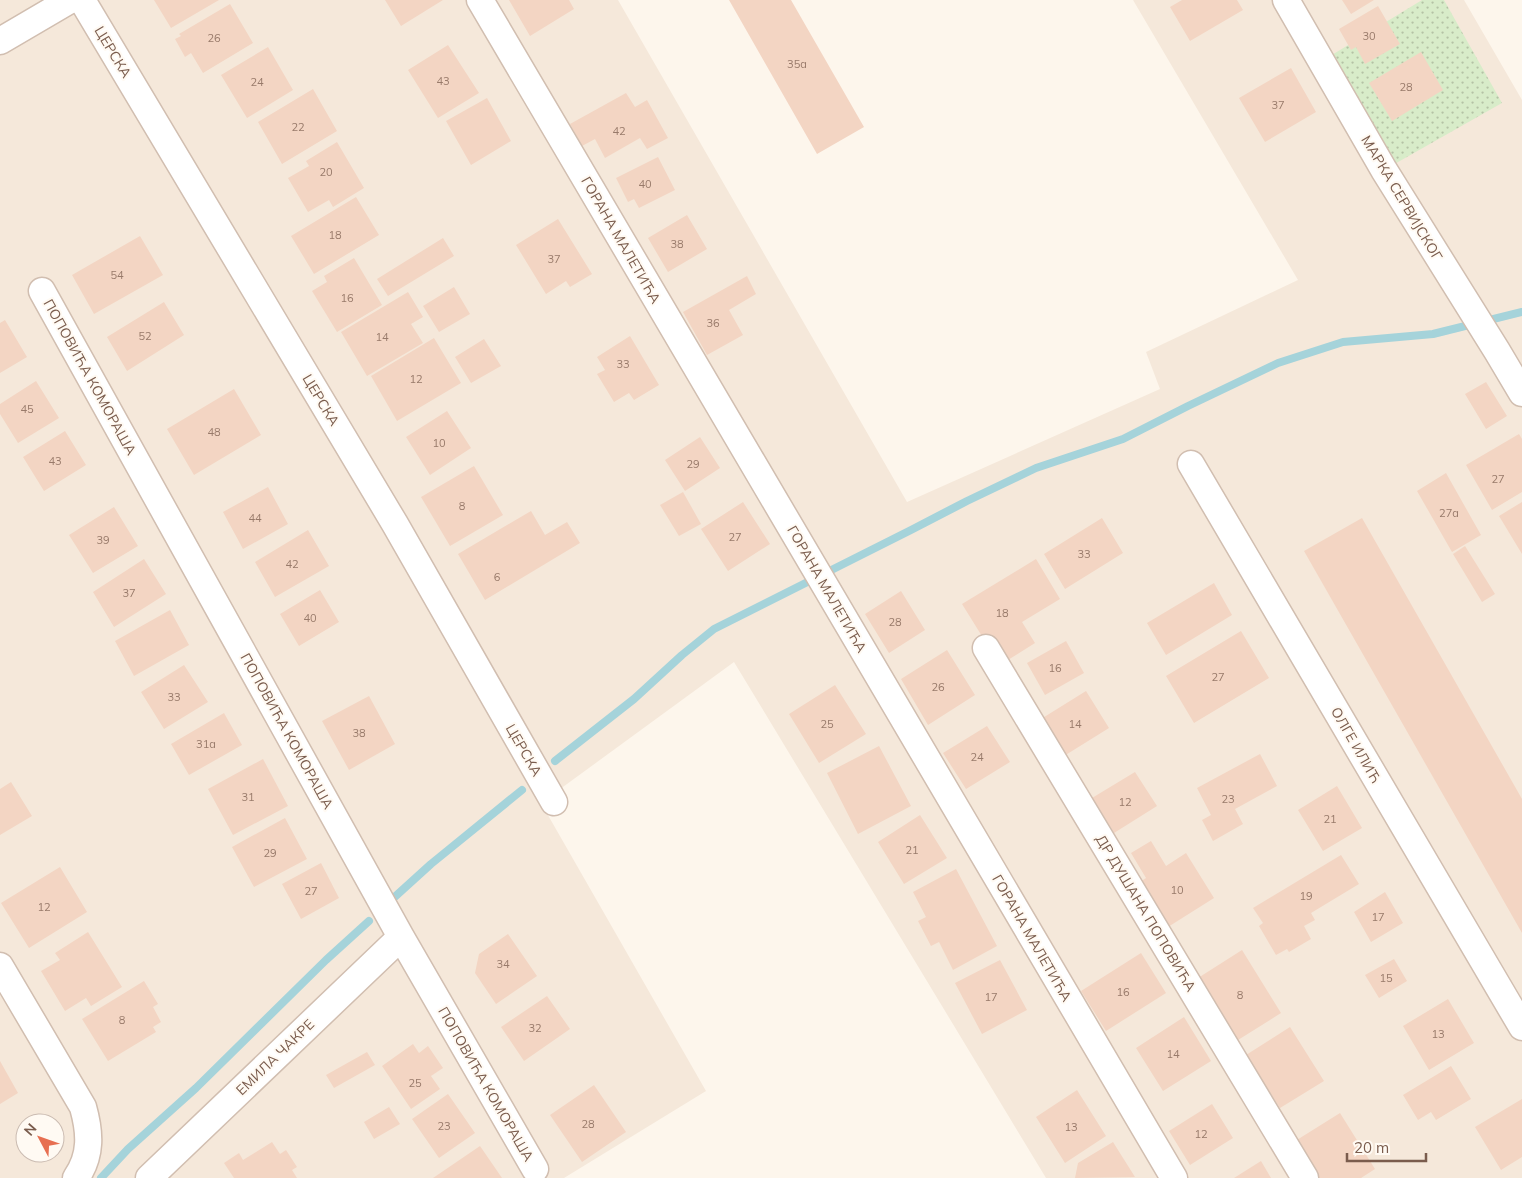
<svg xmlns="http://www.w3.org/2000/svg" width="1522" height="1178" viewBox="0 0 1522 1178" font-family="Mulish,sans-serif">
	<defs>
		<pattern id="grass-dots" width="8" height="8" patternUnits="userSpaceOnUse" patternTransform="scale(1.25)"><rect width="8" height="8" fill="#d8ecc9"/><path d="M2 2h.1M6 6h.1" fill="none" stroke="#b4c2a5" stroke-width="1.8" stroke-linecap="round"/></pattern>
	</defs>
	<rect width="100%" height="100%" fill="#fdf6ec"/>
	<!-- residential -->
	<path fill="#f5e8da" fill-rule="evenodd" d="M0,0H618L907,502L1160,389L1146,352L1298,280L1133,0H1464L1522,100V1178H1046L734,662L541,803L706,1091L564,1178H0ZM25,1123H55V1153H25Z"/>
	<!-- grass -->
	<path fill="url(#grass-dots)" d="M1422,0H1444L1502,103L1384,170L1322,61Z"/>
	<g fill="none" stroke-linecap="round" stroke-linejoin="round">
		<!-- stream -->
		<path stroke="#a5d3da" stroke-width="8" d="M555,761L634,699L682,655L714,629L911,530L967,501L1036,468L1123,439L1188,406L1278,363L1343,342L1433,334L1522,312
			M388,903L431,864L522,790
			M101,1178L128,1149L196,1088L326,960L369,921"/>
	</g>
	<!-- building -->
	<path fill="#f3d5c3" d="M154,0H219L171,28Z
		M385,0H443L401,26Z
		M509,0H569L574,9L530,36Z
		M729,0H791L864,127L817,154Z
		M1182,0H1237L1243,10L1190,41L1170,7Z
		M1342,0H1374L1351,14Z
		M230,4L253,43L203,73L191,53L185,57L175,39L181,36L179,34Z
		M1378,6L1400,44L1365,64L1356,47L1351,50L1339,29Z
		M448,45L479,93L438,118L408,70Z
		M268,47L293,90L247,118L221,75Z
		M1421,52L1443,90L1392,121L1369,83Z
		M1291,68L1316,112L1265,142L1239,98Z
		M313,89L337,131L282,164L258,122Z
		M626,93L635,107L647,100L668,138L647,149L640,138L605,158L595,139L582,146L570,124Z
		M487,98L511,141L471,165L446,121Z
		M337,142L364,188L333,207L329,200L308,212L288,178L309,166L306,161Z
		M658,157L675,190L639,208L634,199L628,202L616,178Z
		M356,197L379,235L314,274L291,236Z
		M687,215L707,249L668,272L648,238Z
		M558,219L592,274L570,287L566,281L546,294L516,245Z
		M140,236L163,275L94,314L72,275Z
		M443,238L454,256L388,296L377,279Z
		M354,258L382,305L337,332L312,291L327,282L324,276Z
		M747,276L756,294L729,310L743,335L707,355L683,312Z
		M454,287L470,314L439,332L423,306Z
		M408,292L423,317L411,324L423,343L367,376L341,332Z
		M164,302L184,335L127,371L107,337Z
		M5,320L27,357L0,373V323Z
		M630,336L659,385L634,400L629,393L614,402L597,374L605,370L597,357Z
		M434,338L461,383L397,421L371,376Z
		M484,339L501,366L471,383L455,357Z
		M36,381L59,418L18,443L0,414V404Z
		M1486,382L1507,416L1486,429L1465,394Z
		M234,389L261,435L194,475L167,429Z
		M447,411L471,448L430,475L406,437Z
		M65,431L86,465L44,491L23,457Z
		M1519,434L1522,439V492L1492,510L1466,465Z
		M700,437L720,468L685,491L665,460Z
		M474,466L503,515L450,546L421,497Z
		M1446,473L1481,535L1452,552L1417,491Z
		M268,487L288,524L243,549L223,512Z
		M683,492L701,524L679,536L660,505Z
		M743,502L770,544L728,571L701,529Z
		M1522,502V554L1499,516Z
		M114,507L138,546L93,573L69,535Z
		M531,511L545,535L567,522L580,543L485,600L458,554Z
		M1102,518L1123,553L1065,589L1044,554Z
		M1362,518L1522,799V933L1304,551Z
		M308,530L329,566L275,597L255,562Z
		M1465,546L1495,594L1482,602L1453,554Z
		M144,559L166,594L114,627L93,592Z
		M1036,559L1060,599L1022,622L1035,643L1003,663L985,641L962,604Z
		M1214,583L1232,615L1166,655L1147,623Z
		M320,590L339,622L299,646L280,614Z
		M901,591L925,630L889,653L865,614Z
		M170,610L189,645L134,676L115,641Z
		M1241,631L1269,678L1194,723L1166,676Z
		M1066,641L1084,673L1045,695L1027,663Z
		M947,650L975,695L928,725L901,679Z
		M184,665L208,702L164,729L141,692Z
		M835,685L866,734L819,763L789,714Z
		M1086,691L1109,728L1064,756L1041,719Z
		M369,696L395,744L349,770L322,721Z
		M224,713L242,745L189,775L171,744Z
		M987,726L1010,762L966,789L943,753Z
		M879,746L911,806L858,834L827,773Z
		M1260,754L1277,786L1235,809L1243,824L1213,841L1202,820L1211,815L1197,788Z
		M263,759L288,806L233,835L208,789Z
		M1135,772L1157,806L1114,833L1092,798Z
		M11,782L32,816L0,835V789Z
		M1337,786L1362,828L1323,851L1298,810Z
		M920,815L947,858L904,884L878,842Z
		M285,818L307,859L254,887L232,847Z
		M1151,841L1166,866L1186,853L1214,898L1168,927L1140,882L1146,878L1131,853Z
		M1341,855L1359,884L1311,913L1315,920L1304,926L1311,939L1289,952L1287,949L1276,955L1259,926L1263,923L1253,908Z
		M321,863L339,898L301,919L282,884Z
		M60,867L87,912L29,948L1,903Z
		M956,869L997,946L953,970L939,942L931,946L918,921L926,917L913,892Z
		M1385,892L1403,923L1371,942L1354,912Z
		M88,932L122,987L91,1006L86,998L65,1011L41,971L60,960L55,953Z
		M508,934L537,976L496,1004L475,973L479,954Z
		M1242,950L1281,1013L1238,1040L1198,978Z
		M1141,953L1166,993L1106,1031L1081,991Z
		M1394,959L1407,981L1379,998L1365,975Z
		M1000,960L1027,1010L982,1034L955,983Z
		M144,981L158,1004L153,1007L161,1022L153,1027L156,1032L108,1061L82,1019Z
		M547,996L570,1029L524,1061L501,1027Z
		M1448,999L1474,1043L1429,1070L1403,1026Z
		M1184,1017L1211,1061L1163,1091L1136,1048Z
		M1290,1027L1324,1081L1280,1108L1246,1055Z
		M413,1044L419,1053L428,1046L443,1068L431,1076L440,1089L411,1109L382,1066Z
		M367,1052L375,1065L334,1088L326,1075Z
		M0,1061L18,1093L0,1104Z
		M1451,1066L1471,1099L1436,1120L1431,1112L1418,1120L1403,1095Z
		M594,1085L626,1132L582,1162L550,1115Z
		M1077,1090L1106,1136L1065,1163L1036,1117Z
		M448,1094L475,1133L439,1158L412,1119Z
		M1522,1099V1157L1501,1170L1475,1127Z
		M1212,1104L1233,1138L1190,1165L1169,1131Z
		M389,1107L400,1124L374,1139L364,1122Z
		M1340,1113L1375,1169L1361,1178H1314L1292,1143Z
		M272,1142L280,1154L286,1150L297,1167L292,1170L297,1178H234L224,1163L239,1153L243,1160Z
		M1113,1142L1135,1177L1075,1178L1078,1163Z
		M480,1146L502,1178H433Z
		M1261,1161L1271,1178H1234Z"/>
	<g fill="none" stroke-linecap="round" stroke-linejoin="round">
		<defs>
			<path id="street" d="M82,0L395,524L554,802
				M480,0L1174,1178
				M1286,0L1384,170L1497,351L1522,393
				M0,41L70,0
				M42,291L401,937L535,1169
				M1191,464L1522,1027
				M986,648L1305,1178
				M0,966L83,1107C90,1132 92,1155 76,1178
				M149,1178L401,937"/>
		</defs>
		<!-- street casing -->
		<use href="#street" stroke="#d1beb0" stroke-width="29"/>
		<!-- street -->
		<use href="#street" stroke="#fff" stroke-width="26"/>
	</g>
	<g text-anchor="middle" stroke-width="4" stroke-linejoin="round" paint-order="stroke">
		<!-- number labels -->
		<g font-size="11" fill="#987a6a">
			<text x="1369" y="40">30</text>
			<text x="214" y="42">26</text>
			<text x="797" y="68">35a</text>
			<text x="443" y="85">43</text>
			<text x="257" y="86">24</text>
			<text x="1406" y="91">28</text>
			<text x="1278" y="109">37</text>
			<text x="298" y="131">22</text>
			<text x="619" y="135">42</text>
			<text x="326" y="176">20</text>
			<text x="645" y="188">40</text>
			<text x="335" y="239">18</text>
			<text x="677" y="248">38</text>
			<text x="554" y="263">37</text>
			<text x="117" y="279">54</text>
			<text x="347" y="302">16</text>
			<text x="713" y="327">36</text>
			<text x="145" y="340">52</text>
			<text x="382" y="341">14</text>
			<text x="623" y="368">33</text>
			<text x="416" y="383">12</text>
			<text x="27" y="413">45</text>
			<text x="214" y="436">48</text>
			<text x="439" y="447">10</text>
			<text x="55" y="465">43</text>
			<text x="693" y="468">29</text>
			<text x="1498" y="483">27</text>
			<text x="462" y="510">8</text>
			<text x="1449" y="517">27a</text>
			<text x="255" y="522">44</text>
			<text x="735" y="541">27</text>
			<text x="103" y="544">39</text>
			<text x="1084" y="558">33</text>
			<text x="292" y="568">42</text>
			<text x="497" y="581">6</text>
			<text x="129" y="597">37</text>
			<text x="1002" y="617">18</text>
			<text x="310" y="622">40</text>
			<text x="895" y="626">28</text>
			<text x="1055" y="672">16</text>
			<text x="1218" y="681">27</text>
			<text x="938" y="691">26</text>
			<text x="174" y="701">33</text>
			<text x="827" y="728">25</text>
			<text x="1075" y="728">14</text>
			<text x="359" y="737">38</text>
			<text x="206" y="748">31a</text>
			<text x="977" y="761">24</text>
			<text x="248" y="801">31</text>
			<text x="1228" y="803">23</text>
			<text x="1125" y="806">12</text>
			<text x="1330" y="823">21</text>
			<text x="912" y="854">21</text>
			<text x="270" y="857">29</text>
			<text x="1177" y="894">10</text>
			<text x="311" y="895">27</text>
			<text x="1306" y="900">19</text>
			<text x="44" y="911">12</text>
			<text x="1378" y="921">17</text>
			<text x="503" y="968">34</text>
			<text x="1386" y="982">15</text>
			<text x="1123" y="996">16</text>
			<text x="1240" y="999">8</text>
			<text x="991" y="1001">17</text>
			<text x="122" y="1024">8</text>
			<text x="535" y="1032">32</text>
			<text x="1438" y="1038">13</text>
			<text x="1173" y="1058">14</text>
			<text x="415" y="1087">25</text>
			<text x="588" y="1128">28</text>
			<text x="444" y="1130">23</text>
			<text x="1071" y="1131">13</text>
			<text x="1201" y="1138">12</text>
		</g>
		<!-- street labels -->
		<g font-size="14" fill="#7a5c4d" stroke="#fffaf3">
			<text transform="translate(113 52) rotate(59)" y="5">ЦЕРСКА</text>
			<text transform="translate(1402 198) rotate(59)" y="5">МАРКА СЕРВИЈСКОГ</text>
			<text transform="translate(621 240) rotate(60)" y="5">ГОРАНА МАЛЕТИЋА</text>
			<text transform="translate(90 377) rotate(61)" y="5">ПОПОВИЋА КОМОРАША</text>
			<text transform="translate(321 400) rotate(59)" y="5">ЦЕРСКА</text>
			<text transform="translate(827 589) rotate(60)" y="5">ГОРАНА МАЛЕТИЋА</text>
			<text transform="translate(287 731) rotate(61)" y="5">ПОПОВИЋА КОМОРАША</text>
			<text transform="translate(1356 745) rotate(60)" y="5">ОЛГЕ ИЛИЋ</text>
			<text transform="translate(524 750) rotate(60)" y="5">ЦЕРСКА</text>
			<text transform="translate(1146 913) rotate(59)" y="5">ДР ДУШАНА ПОПОВИЋА</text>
			<text transform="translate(1032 938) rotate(60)" y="5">ГОРАНА МАЛЕТИЋА</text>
			<text transform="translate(275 1057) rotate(-44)" y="5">ЕМИЛА ЧАКРЕ</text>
			<text transform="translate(486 1084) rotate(60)" y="5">ПОПОВИЋА КОМОРАША</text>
		</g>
	</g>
	<!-- north arrow -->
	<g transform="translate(40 1138) rotate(311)"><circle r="24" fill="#fffaf3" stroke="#cabbb1"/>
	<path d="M0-4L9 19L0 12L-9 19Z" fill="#e76f51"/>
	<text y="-8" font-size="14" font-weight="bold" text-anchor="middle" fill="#7a5c4d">N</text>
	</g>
	<!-- scale -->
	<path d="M1347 1153v8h79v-8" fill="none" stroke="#7a5c4d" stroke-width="2.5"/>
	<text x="1354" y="1153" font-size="15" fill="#7a5c4d" stroke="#fffaf3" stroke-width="4" paint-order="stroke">20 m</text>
</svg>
